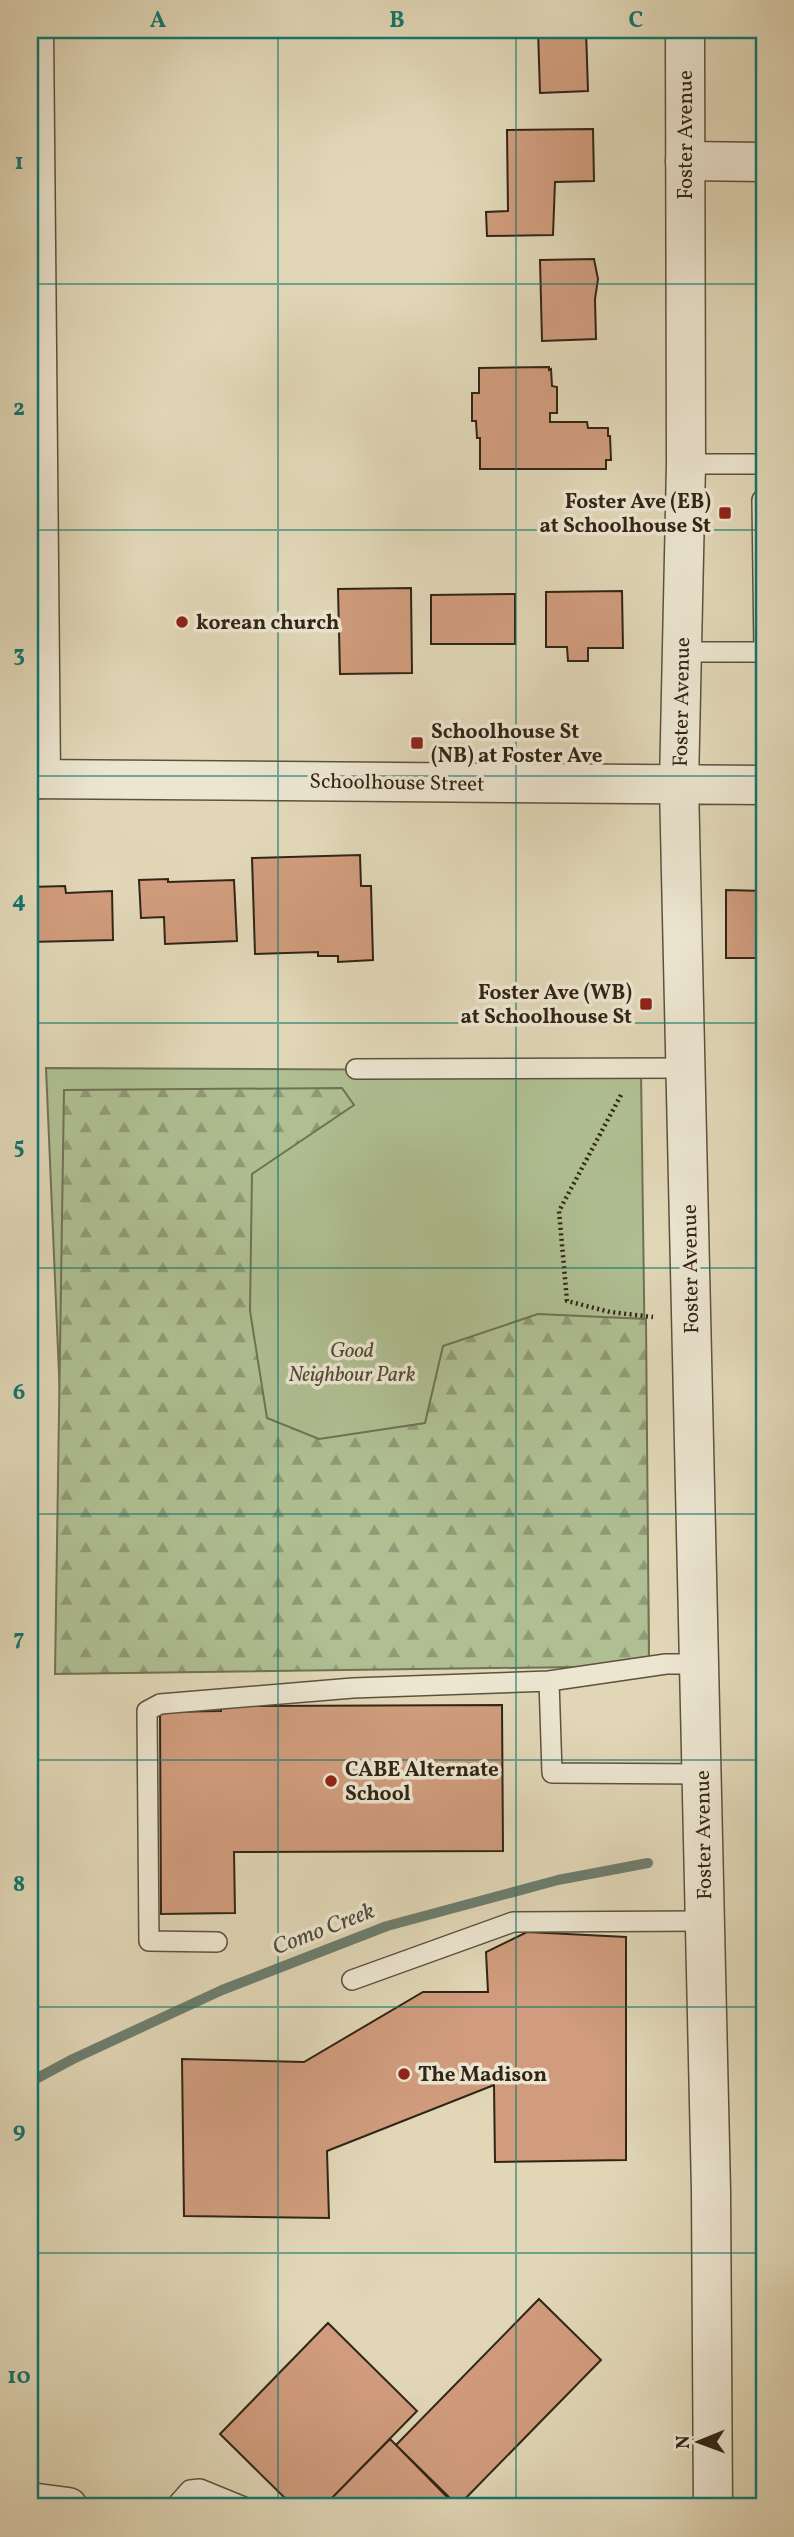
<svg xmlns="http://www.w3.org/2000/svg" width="794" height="2537" viewBox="0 0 794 2537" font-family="Vollkorn,serif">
	<defs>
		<pattern id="forest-firs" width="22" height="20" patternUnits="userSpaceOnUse" patternTransform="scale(1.75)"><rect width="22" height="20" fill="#afbf92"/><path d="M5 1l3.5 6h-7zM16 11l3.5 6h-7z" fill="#8f9b76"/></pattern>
	</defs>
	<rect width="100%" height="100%" fill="#e1d7b7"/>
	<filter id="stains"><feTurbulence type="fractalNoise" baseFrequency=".00286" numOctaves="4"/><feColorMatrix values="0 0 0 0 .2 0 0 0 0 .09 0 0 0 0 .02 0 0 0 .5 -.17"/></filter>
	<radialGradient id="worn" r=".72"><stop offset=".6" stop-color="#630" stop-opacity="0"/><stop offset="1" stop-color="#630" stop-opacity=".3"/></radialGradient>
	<!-- green -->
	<path fill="#afbf92" stroke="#707254" stroke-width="2" d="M46,1068L641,1071L649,1666L71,1656Z"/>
	<!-- forest -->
	<path fill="url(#forest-firs)" stroke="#707254" stroke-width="2" d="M342,1088L354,1105L252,1174L250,1311L267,1418L319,1439L425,1423L443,1346L538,1314L646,1319L649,1666L55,1674L64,1090Z"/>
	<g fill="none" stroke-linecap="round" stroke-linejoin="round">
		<!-- stream -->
		<path stroke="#6d7e6f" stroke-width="10" d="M30,2082L73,2059L222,1990L387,1926L558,1880L648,1863"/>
	</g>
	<!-- building -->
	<path fill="#d09c7d" stroke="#312516" stroke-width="2" d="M538,30H586L588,91L540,93Z
		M593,129L594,181L555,182L553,235L487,236L486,212L508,211L507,130Z
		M594,259L598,279L595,299L596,339L542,341L540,260Z
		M549,367V370L551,369L552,386L557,387V413H550V422H587L588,428H608V436H610L611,460H606V469H480V438H477L476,421H472V393H479V368Z
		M411,588L412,673L340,674L338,589Z
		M622,591L623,648H588V661H568L567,647H546V592Z
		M515,594V644H431V595Z
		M360,855L361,886H371L373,960L338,962V956H318V952L255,954L252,858Z
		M168,879V882L234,880L237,941L165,944L164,917L141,918L139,880Z
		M65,886L66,893L112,891L113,940L30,942V887Z
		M726,890L764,891V958H726Z
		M502,1705L503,1851L234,1852L235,1913L161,1914L160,1712L221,1711V1706Z
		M527,1932L626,1937V2160L495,2162L494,2085L327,2151L329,2218L184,2216L182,2059L304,2062L423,1992H488L486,1952Z
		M539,2299L601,2360L458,2506L396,2445Z
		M328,2323L417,2411L323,2507H294L220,2434Z
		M390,2439L457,2507H323Z"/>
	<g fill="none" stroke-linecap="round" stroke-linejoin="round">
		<defs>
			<path id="service" d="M686,464H764
				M762,500L764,652
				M682,652H764
				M356,1069L686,1068
				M698,1664H666L549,1681L552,1773L701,1774
				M217,1942L149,1941L147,1711L160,1704L353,1688L549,1681
				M352,1980L513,1922L705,1921
				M175,2507L190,2490L200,2489L244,2507"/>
			<path id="minor" d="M34,30L41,779
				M685,161L764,162"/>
			<path id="tertiary" d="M685,30L686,464L679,785L711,2191L713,2507
				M30,779L764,785
				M30,2502L68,2507"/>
		</defs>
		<!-- service casing -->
		<use href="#service" stroke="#5d523e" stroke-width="22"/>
		<!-- minor casing -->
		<use href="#minor" stroke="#5d523e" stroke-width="41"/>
		<!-- tertiary casing -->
		<use href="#tertiary" stroke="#5d523e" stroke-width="41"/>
		<!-- path -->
		<path stroke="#312516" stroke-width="4.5" stroke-dasharray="2 3.5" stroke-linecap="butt" d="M621,1095L559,1211L567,1301L610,1312L653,1317"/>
		<!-- service -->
		<use href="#service" stroke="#ece5d0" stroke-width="19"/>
		<!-- minor -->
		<use href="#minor" stroke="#ece5d0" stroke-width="38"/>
		<!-- tertiary -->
		<use href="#tertiary" stroke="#ece5d0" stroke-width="38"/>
	</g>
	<!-- grid -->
	<path fill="none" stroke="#0f766e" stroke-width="2" stroke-opacity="0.55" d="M278,30V2507M516,30V2507M30,284H764M30,530H764M30,776H764M30,1023H764M30,1268H764M30,1514H764M30,1760H764M30,2007H764M30,2253H764"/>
	<!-- markers -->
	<g fill="#8f2418" stroke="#ece5d0" stroke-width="2.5">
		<rect x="718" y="506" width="14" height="14" rx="3.5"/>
		<circle cx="182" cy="622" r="7"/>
		<rect x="410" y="736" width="14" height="14" rx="3.5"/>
		<rect x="639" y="997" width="14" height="14" rx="3.5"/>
		<circle cx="331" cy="1781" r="7"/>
		<circle cx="404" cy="2074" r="7"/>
	</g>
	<g text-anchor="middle" stroke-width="7" stroke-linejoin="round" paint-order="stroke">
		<!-- street labels -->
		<g font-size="21" fill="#312516" stroke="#ece5d0">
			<text transform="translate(685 135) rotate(-90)" y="7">Foster Avenue</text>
			<text transform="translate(681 702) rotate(-89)" y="7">Foster Avenue</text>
			<text transform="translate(397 782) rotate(1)" y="7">Schoolhouse Street</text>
			<text transform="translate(690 1269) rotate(-91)" y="7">Foster Avenue</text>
			<text transform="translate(703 1835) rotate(-91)" y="7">Foster Avenue</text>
		</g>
		<!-- poi labels -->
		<g font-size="21" font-weight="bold" fill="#312516" stroke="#ece5d0" text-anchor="start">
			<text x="711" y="508" text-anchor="end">Foster Ave (EB)<tspan x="711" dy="24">at Schoolhouse St</tspan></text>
			<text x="196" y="629">korean church</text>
			<text x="431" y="738">Schoolhouse St<tspan x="431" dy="24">(NB) at Foster Ave</tspan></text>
			<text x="632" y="999" text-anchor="end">Foster Ave (WB)<tspan x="632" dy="24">at Schoolhouse St</tspan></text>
			<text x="345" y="1776">CABE Alternate<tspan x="345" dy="24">School</tspan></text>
			<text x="418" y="2081">The Madison</text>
		</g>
		<!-- park labels -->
		<g font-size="21" font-style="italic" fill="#504c35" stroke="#ece5d0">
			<text x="352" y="1357">Good<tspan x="352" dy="24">Neighbour Park</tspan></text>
		</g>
		<!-- water labels -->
		<g font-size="23" font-style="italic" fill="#4a4a3b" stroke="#ece5d0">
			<text transform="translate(323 1928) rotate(-21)" y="8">Como Creek</text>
		</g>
	</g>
	<!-- margin -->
	<rect width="794" height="2537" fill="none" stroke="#e1d7b7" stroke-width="77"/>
	<!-- north arrow -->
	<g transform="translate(699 2442) rotate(269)" stroke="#ece5d0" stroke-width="5" paint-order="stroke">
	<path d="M0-5L12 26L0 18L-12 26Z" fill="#312516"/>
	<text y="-10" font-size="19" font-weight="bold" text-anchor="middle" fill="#312516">N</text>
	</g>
	<rect x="38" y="38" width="718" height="2460" fill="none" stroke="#0f766e" stroke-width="2.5"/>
	<g font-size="23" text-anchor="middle" font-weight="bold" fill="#0f766e">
		<text x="158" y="27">A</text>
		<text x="397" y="27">B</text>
		<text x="636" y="27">C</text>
		<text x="19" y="169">1</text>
		<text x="19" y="415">2</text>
		<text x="19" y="661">3</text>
		<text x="19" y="907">4</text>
		<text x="19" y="1153">5</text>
		<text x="19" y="1399">6</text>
		<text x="19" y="1645">7</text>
		<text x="19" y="1891">8</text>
		<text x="19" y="2137">9</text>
		<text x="19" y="2383">10</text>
	</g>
	<rect width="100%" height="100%" filter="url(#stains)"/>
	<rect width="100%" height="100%" fill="url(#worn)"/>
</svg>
